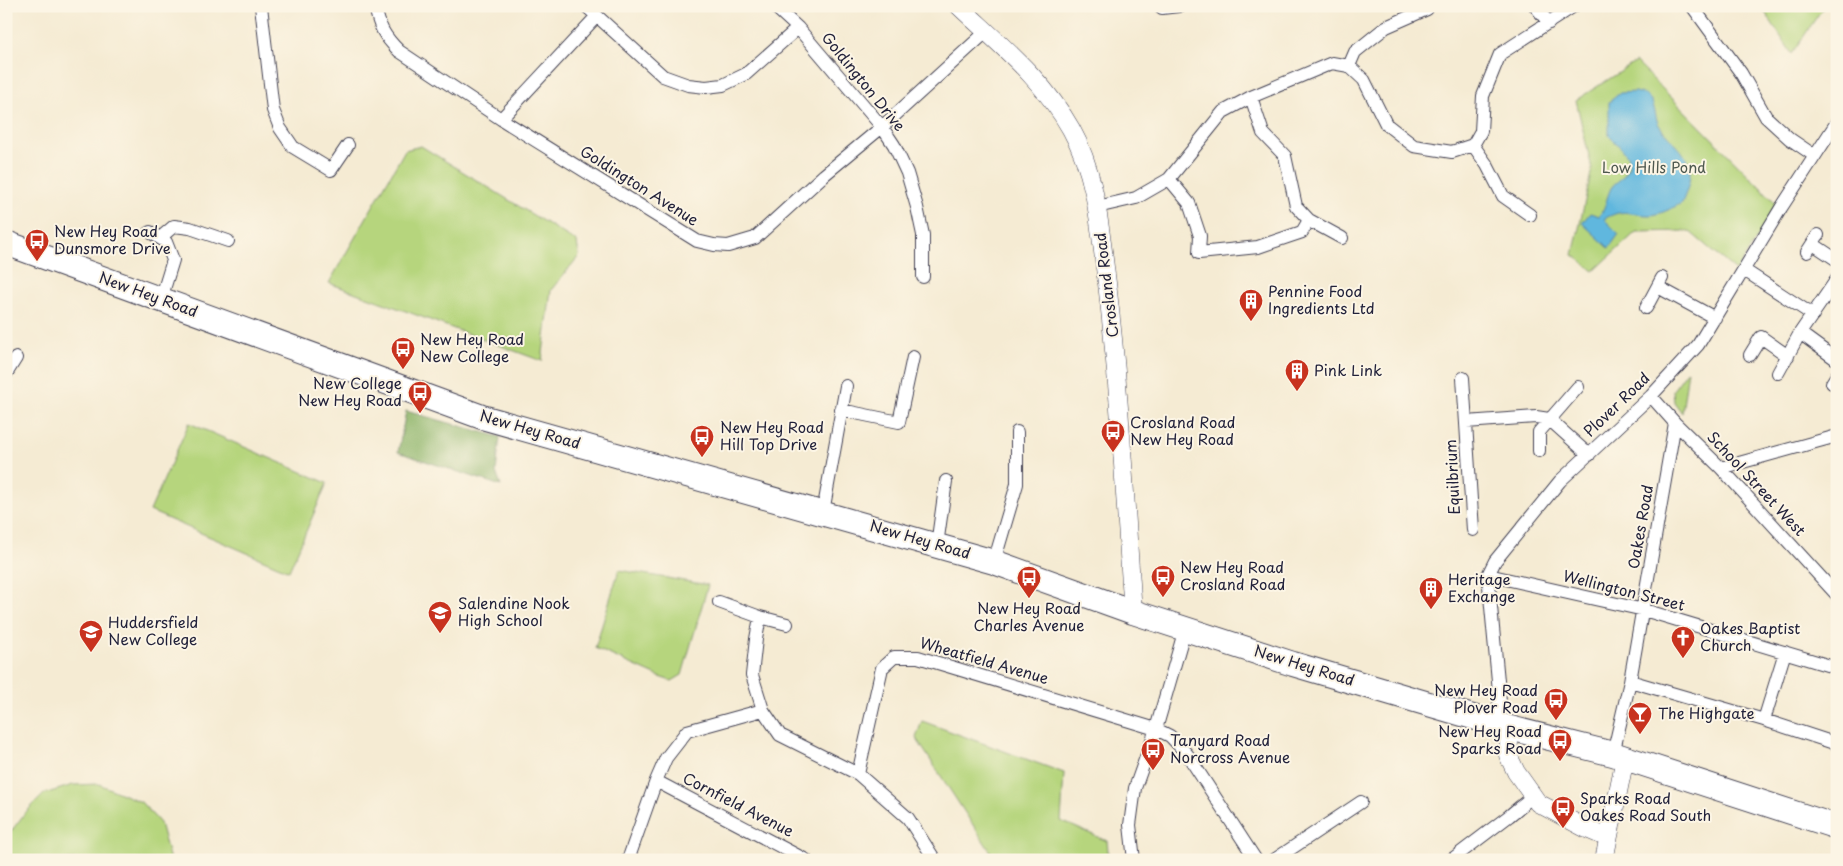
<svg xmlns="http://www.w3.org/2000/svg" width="1843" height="866" viewBox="0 0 1843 866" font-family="'Playpen Sans',sans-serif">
	<rect width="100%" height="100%" fill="#fcf5e5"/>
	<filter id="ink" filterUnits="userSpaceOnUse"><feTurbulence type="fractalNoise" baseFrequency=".02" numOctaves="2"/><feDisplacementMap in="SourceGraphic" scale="10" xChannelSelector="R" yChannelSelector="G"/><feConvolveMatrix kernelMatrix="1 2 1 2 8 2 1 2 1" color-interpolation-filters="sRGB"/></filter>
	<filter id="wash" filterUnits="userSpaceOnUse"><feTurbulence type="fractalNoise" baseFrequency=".0096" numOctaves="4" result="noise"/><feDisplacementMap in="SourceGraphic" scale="20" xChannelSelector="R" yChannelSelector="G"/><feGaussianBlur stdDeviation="1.12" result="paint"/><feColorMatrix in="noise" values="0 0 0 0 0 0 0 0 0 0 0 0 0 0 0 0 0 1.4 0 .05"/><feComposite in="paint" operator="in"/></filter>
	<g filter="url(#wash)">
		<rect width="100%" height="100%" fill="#f5ebd3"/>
		<!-- green -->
		<path fill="#b6d57d" stroke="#6c7c5c" d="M1761,6H1824L1792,54Z
			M1636,62L1778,205L1736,271L1689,231L1636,232L1594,271L1573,255L1592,169L1576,100Z
			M421,146L577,242L579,256L551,290L542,361L329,283L405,150Z
			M1688,370L1682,413L1674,402L1673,390Z
			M189,423L327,483L289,571L150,511Z
			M619,570L708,585L682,675L672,681L662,678L595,648Z
			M922,721L1064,773L1061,821L1107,841L1109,860H996L916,738Z
			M99,784L141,802L160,823L170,860H6V838L25,813L44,794L73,785Z"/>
		<!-- forest -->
		<path fill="#90b66c" stroke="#596c54" d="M406,411L500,437L496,472L501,486L398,452Z"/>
		<!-- water -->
		<path fill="#61b7de" stroke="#426c8c" d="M1636,92C1639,93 1644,94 1647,96C1656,103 1654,116 1659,125C1668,138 1688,153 1690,169C1691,181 1686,193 1682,203C1672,208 1659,216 1647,215C1627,214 1624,208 1604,219L1619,234L1609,248L1582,223L1590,213L1599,216C1606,208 1606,198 1611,188C1614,183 1621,180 1625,174C1637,159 1619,146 1609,136V102L1620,93Z"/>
	</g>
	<g filter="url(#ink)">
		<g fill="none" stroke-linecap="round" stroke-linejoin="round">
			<defs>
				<path id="street" d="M261,6L273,110L280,128L293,147L331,170L348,145
					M375,6C379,27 384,36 399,51L501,119L697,241L714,245L728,246L755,238L824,175L882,127L986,32
					M586,6L663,76L688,85L706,87L723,85L746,74L798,28
					M774,6L798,28L882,127L894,145L907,173L917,207L923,235V277
					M1160,6L1162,8L1179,6
					M1535,6L1549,23
					M1692,6L1741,73L1766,117L1790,139L1815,156
					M1349,66L1355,52L1386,27L1427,9
					M1251,97L1263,133L1285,156L1296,206L1309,220L1342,238
					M501,119L596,17
					M1473,145L1487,165L1503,196L1530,215
					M1169,179L1189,203L1200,236L1199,253L1258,247L1302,232L1309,220
					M1097,207L1136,198L1169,179L1223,112L1251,97L1332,63L1349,66L1364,80L1386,124L1414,146L1452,152L1473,145L1481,131L1483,96L1500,54L1574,6
					M150,232L166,242L173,260L161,299
					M160,238L174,226L190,228L228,241
					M1813,244L1837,260
					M1807,252L1818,235
					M1744,270L1813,315
					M1658,287L1715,318
					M1646,308L1662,278
					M1800,333L1837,360
					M1750,355L1761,337L1788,356
					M1778,373L1800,333L1837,279
					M6,374L16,358
					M1463,378L1473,530
					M1832,383L1837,375
					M1651,396L1675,423L1721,468L1837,595
					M841,410L899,422L913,357
					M1466,422L1536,417L1549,419L1589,455
					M1539,451V432L1578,387
					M1721,468L1837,436
					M823,512L846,386
					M937,545L946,481
					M994,562L1017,484V432
					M1488,575L1644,610L1837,668
					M719,602L760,617L787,624
					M760,617L756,639L752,675L763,710L780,735L858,774L908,818L935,860
					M1630,681L1764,720L1837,744
					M1764,720L1785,652
					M1492,722L1500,702L1488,575L1495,561L1560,481L1651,396L1698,345L1781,208L1837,122
					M1613,754L1630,681L1675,423
					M858,774L882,668L894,657H918L1156,729L1170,736L1187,754L1256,860
					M656,781L806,860
					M628,860L656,781L666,758L687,731L763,710
					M1134,860L1130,825L1135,788L1156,729L1185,629
					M1274,860L1361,802
					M1451,860L1509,816L1533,796"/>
				<path id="secondary" d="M959,6C1000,45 1043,79 1071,129C1097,175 1100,231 1107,283C1120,392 1125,502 1133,612
					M1510,728L1508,755L1516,772L1538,803L1587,829L1608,838
					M1604,860L1625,758"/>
				<path id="highway" d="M6,243L482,417L994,562L1133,612L1293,664L1510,728L1613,754L1837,827"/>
			</defs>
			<!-- street casing -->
			<use href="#street" stroke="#424052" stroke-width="14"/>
			<!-- secondary casing -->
			<use href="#secondary" stroke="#424052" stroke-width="19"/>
			<!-- highway casing -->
			<use href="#highway" stroke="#424052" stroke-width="26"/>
			<!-- street -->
			<use href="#street" stroke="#fff" stroke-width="12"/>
			<!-- secondary -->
			<use href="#secondary" stroke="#fff" stroke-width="18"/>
			<!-- highway -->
			<use href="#highway" stroke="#fff" stroke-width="24"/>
		</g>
	</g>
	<!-- icons -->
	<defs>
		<symbol id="bus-pin" viewBox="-11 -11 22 30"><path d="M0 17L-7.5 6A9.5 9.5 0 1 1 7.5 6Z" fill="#c8321e" stroke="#fcf5e5"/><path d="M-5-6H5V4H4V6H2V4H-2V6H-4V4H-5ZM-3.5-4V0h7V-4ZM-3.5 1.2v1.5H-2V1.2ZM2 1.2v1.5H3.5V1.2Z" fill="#fff"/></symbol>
		<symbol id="building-pin" viewBox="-11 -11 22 30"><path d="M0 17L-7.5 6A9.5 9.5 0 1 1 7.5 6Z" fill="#c8321e" stroke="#fcf5e5"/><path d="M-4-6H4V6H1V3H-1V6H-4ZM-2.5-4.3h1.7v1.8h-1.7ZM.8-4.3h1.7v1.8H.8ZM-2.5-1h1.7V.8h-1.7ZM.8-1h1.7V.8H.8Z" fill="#fff"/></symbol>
		<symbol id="school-pin" viewBox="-11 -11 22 30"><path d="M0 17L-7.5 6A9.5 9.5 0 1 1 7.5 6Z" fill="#c8321e" stroke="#fcf5e5"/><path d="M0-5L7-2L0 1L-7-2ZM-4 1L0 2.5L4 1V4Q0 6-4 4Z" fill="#fff"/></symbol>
		<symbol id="university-pin" viewBox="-11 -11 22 30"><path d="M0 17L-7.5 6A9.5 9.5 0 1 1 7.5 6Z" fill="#c8321e" stroke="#fcf5e5"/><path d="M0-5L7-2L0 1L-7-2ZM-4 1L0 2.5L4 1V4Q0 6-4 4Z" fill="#fff"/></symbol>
		<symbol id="church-pin" viewBox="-11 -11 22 30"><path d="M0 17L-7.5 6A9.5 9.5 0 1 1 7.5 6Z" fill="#c8321e" stroke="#fcf5e5"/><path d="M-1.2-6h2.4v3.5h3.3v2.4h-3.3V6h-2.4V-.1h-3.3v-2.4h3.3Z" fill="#fff"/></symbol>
		<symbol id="bar-pin" viewBox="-11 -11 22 30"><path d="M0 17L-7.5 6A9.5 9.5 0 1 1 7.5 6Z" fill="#c8321e" stroke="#fcf5e5"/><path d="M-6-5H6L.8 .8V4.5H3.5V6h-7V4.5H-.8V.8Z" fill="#fff"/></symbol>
	</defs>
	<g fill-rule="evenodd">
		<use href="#bus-pin" x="23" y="227" width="28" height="38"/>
		<use href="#building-pin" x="1237" y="287" width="28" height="38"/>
		<use href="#bus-pin" x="389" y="335" width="28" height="38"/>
		<use href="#building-pin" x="1283" y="357" width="28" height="38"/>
		<use href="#bus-pin" x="406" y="379" width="28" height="38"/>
		<use href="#bus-pin" x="1099" y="418" width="28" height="38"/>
		<use href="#bus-pin" x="688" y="423" width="28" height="38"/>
		<use href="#bus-pin" x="1149" y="563" width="28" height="38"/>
		<use href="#bus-pin" x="1015" y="564" width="28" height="38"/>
		<use href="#building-pin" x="1417" y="575" width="28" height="38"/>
		<use href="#school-pin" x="426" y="599" width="28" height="38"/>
		<use href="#university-pin" x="77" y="618" width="28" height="38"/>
		<use href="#church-pin" x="1669" y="624" width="28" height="38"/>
		<use href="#bus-pin" x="1542" y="686" width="28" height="38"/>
		<use href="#bar-pin" x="1626" y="700" width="28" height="38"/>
		<use href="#bus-pin" x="1546" y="727" width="28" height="38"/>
		<use href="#bus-pin" x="1139" y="736" width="28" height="38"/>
		<use href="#bus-pin" x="1549" y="794" width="28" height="38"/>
	</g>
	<g text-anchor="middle" stroke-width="4" stroke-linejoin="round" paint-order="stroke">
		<!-- street labels -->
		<g font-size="15" fill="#22223b" stroke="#fcf5e5">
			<text transform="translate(863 82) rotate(51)" y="5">Goldington Drive</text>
			<text transform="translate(639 186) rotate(32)" y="5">Goldington Avenue</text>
			<text transform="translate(1107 285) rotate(-97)" y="5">Crosland Road</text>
			<text transform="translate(148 295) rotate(20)" y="5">New Hey Road</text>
			<text transform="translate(1617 405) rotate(-44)" y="5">Plover Road</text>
			<text transform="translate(530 430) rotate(16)" y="5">New Hey Road</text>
			<text transform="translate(1453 477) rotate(-93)" y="5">Equilbrium</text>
			<text transform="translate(1756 484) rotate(47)" y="5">School Street West</text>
			<text transform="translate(1641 527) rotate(-80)" y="5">Oakes Road</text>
			<text transform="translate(920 540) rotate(16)" y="5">New Hey Road</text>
			<text transform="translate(1624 591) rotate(14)" y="5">Wellington Street</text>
			<text transform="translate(984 661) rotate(16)" y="5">Wheatfield Avenue</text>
			<text transform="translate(1304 666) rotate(17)" y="5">New Hey Road</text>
			<text transform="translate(738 805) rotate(27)" y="5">Cornfield Avenue</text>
		</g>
		<!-- park labels -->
		<g font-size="15" fill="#4e584f" stroke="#fcf5e5">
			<text x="1654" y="173">Low Hills Pond</text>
		</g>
		<!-- poi labels -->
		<g font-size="15" fill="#22223b" stroke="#fcf5e5" text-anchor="start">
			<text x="54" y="237">New Hey Road<tspan x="54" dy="17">Dunsmore Drive</tspan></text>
			<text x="1268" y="297">Pennine Food<tspan x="1268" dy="17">Ingredients Ltd</tspan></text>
			<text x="420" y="345">New Hey Road<tspan x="420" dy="17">New College</tspan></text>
			<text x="1314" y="376">Pink Link</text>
			<text x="402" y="389" text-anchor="end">New College<tspan x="402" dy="17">New Hey Road</tspan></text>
			<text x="1130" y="428">Crosland Road<tspan x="1130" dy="17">New Hey Road</tspan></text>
			<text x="720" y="433">New Hey Road<tspan x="720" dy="17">Hill Top Drive</tspan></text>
			<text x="1180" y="573">New Hey Road<tspan x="1180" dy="17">Crosland Road</tspan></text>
			<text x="1448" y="585">Heritage<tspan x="1448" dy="17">Exchange</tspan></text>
			<text x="458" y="609">Salendine Nook<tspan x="458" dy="17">High School</tspan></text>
			<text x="1029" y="614" text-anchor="middle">New Hey Road<tspan x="1029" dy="17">Charles Avenue</tspan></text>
			<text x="108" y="628">Huddersfield<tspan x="108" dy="17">New College</tspan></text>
			<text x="1700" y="634">Oakes Baptist<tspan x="1700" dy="17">Church</tspan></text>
			<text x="1538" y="696" text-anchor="end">New Hey Road<tspan x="1538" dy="17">Plover Road</tspan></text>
			<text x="1658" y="719">The Highgate</text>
			<text x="1542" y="737" text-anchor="end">New Hey Road<tspan x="1542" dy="17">Sparks Road</tspan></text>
			<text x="1170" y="746">Tanyard Road<tspan x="1170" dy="17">Norcross Avenue</tspan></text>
			<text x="1580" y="804">Sparks Road<tspan x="1580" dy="17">Oakes Road South</tspan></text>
		</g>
	</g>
	<!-- margin -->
	<rect width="1843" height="866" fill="none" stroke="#fcf5e5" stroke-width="25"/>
</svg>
